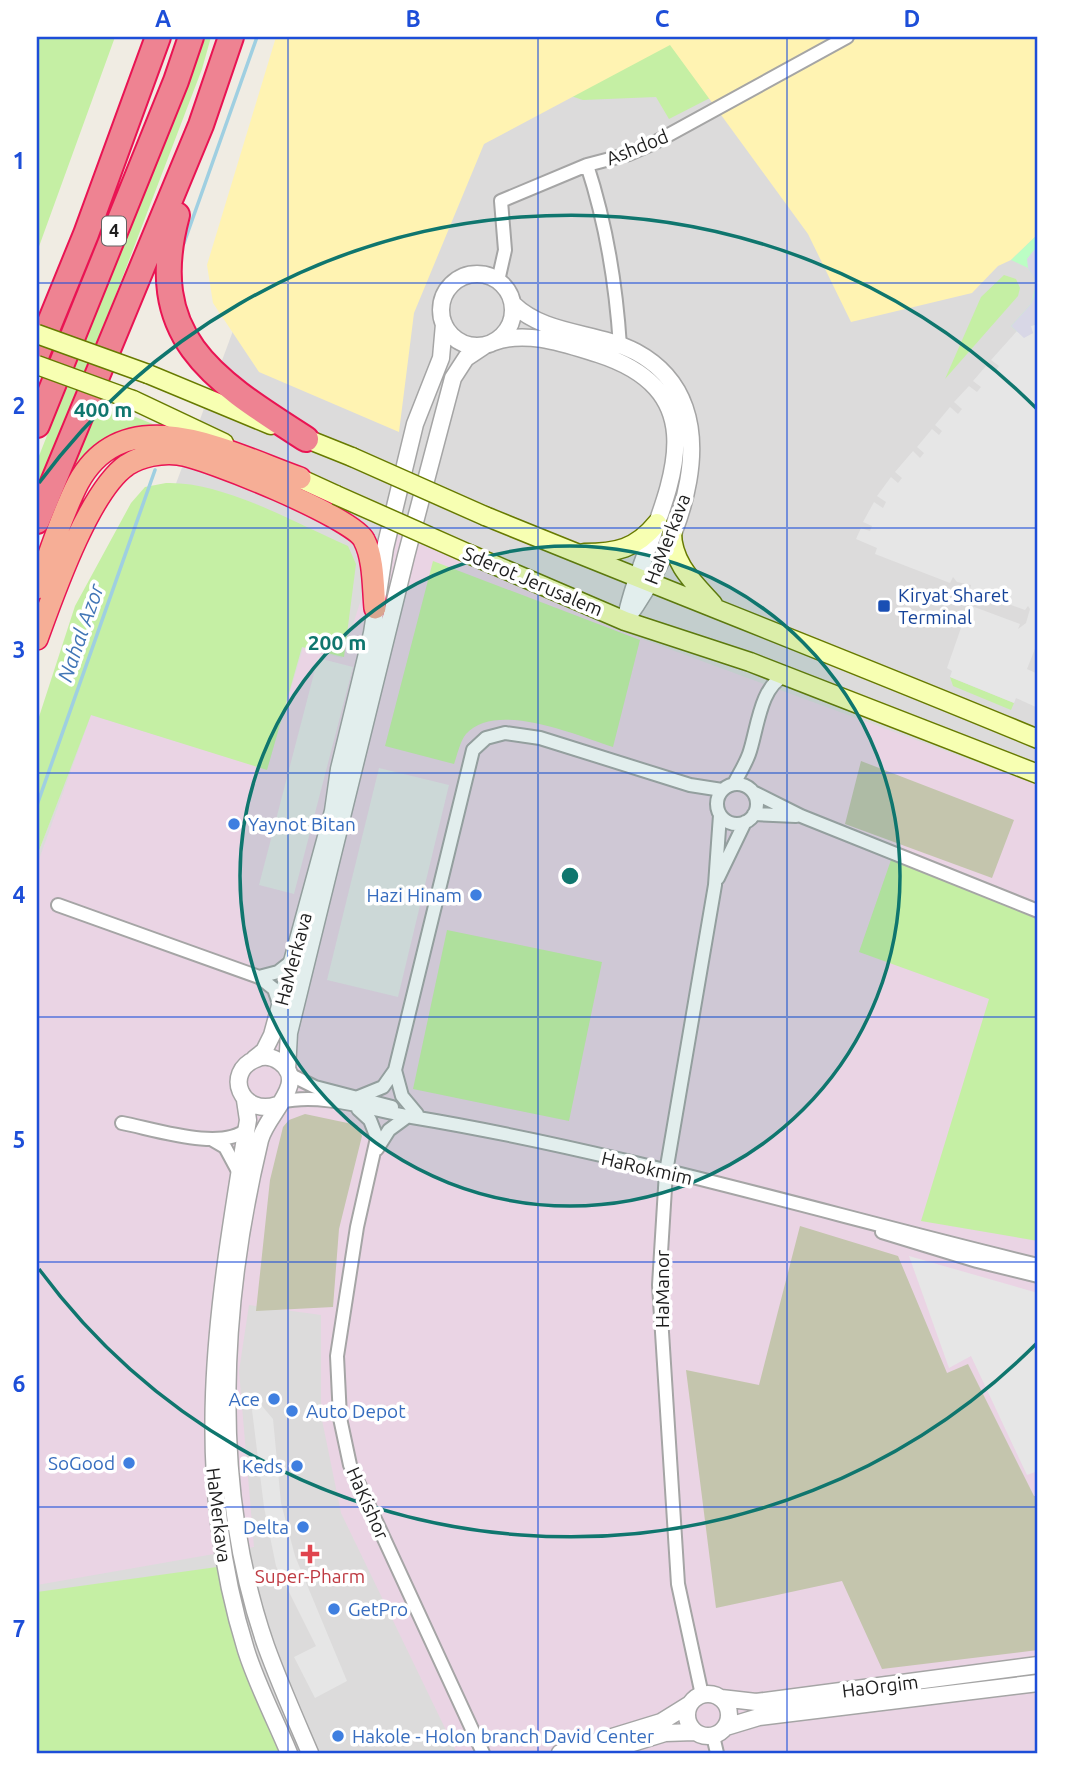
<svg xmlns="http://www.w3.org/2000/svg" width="1075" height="1790" viewBox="0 0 1075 1790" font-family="Ubuntu,sans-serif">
	<rect width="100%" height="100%" fill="#f0ece3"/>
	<!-- residential -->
	<path fill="#dcdbdb" d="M373,37H1038V1753H37V856L336,55Z"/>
	<!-- industrial -->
	<path fill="#ead4e4" d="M385,526L615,629L1038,785V1753H457L341,1513L321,1415V1315L249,1305L239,1371L254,1547L37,1585V865L91,715L267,769L303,648L342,658Z"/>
	<!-- construction -->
	<path fill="#c4c5ad" d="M861,761L1014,820L992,878L845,824Z
		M305,1114L357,1125L362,1136L339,1229L333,1307L256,1311L270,1180L283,1127L289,1120Z
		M800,1226L898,1256L947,1373L968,1364L1034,1496H1038V1650L882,1669L842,1581L716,1608L686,1370L759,1385Z"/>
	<!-- grass -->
	<path fill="#c5efa4" d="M37,37H115L37,252Z
		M204,37H211L202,69L37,501V461Z
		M507,37H829L669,119L656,97L583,100L537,85Z
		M1004,275L1016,279L1020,288L1018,296L945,379L981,297Z
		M95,401L158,426L67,469Z
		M166,483C223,481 295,523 348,546L356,564L344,657L302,647L267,770L91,715L37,856V723L75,606L131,503L145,487Z
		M433,561L640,640L613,747C578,736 496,700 466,734C460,741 457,756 454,764L385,746Z
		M950,677L1014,703L1011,710L953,686Z
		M891,860L1038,907V1241L921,1221L989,999L859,952Z
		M447,930L602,962L569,1121L413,1089Z
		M217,1567L237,1652L279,1753H37V1592Z"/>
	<!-- sand -->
	<path fill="#fff3b2" d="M276,37H1038V234L1011,260L998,266L972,293L851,322L808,234L670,45L484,144L414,313L399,432L259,372L213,303L207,265Z"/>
	<!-- park -->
	<path fill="#bbfec4" d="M1038,234V324L1031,326L1024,338L1011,326L1031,304L1037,282L1028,268L1011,260Z"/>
	<!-- parking -->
	<path fill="#e6e6e6" d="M1038,324V641L1027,669L1038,674V708L1016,698L1014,703L950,677L952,671L947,668L969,605L1020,624L1018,629L1026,623L1030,609L1028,606L1025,610L970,590L971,585L957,582L953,577L950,583L875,554L877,548L856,539L861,528L870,531L872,526L863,522L874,502L883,508L886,502L877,496L891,477L898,483L902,478L895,472L913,451L920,458L924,453L917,447L932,429L939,435L942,431L935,425L950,407L958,414L962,409L954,402L969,386L977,392L981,387L973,381L986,366L995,372L999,366L991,360L1017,331L1024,337L1033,333L1030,326Z
		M318,658L353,667L294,894L259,885Z
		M379,768L449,785L398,997L327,980Z
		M909,1256L1038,1293V1471L1027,1475L971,1356L949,1368Z
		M257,1400L273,1419L281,1503L295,1556L347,1681L315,1698L294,1657L316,1646L276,1566L264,1507L252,1410Z"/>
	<!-- plaza -->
	<path fill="#d8d7e6" d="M1038,245V324L1031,326L1033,333L1024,338L1011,326L1031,304L1034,296L1037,282L1028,268L1027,259Z"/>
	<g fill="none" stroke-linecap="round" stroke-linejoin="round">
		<!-- stream -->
		<path stroke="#9fcfe1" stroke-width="3.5" d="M184,243L257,37
			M37,805L155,470"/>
		<defs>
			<path id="minor" d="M498,281L505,250L501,201L587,165
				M620,346C616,284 606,223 587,165L629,154L652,144L847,37
				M734,784C739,774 745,765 749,754C757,732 760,685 785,676
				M717 804a20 20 0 1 1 40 0a20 20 0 1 1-40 0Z
				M753,792L801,816L1038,911
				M754,814L796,816
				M718,878L745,822
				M58,905L259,977L274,989L280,1006
				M259,977L278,972L292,961
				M395,1070L402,1096L417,1114
				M289,1074L315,1087L392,1107
				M356,1098L383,1087L395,1070L473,750L486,738L505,733L540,738L690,785L722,790
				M281,1102C322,1092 371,1110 412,1117C623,1152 830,1215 1038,1265
				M358,1109L370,1120L377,1138L357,1227L337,1356L340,1418L350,1465L483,1753
				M122,1123C154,1129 222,1152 247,1129
				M213,1140L225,1147L239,1173
				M377,1149L389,1130L408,1116
				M882,1232L977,1261L1038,1276
				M702,1695L678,1584L659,1285L666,1172L715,885L720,815
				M713,1736L717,1753"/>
			<path id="tertiary" d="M441 310a36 36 0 1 1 72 0a36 36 0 1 1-72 0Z
				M513,304C546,336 596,331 636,352C738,407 677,551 625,621
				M494,342C527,330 565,344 598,354C740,400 647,520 627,613
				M254,1059L264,1051L272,1035L333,811L339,769L372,633L385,548L415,424L441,358L444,324
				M287,1070L289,1033L406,556L453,378L466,358L484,346
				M245,1100L248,1120C218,1304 189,1467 246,1650C257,1685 275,1719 289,1753
				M277,1105C241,1117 223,1072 256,1059C264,1055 273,1057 280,1062C309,1083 267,1113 260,1140C221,1303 210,1485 266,1646C279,1682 295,1718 310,1753
				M687 1715a21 21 0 1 1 42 0a21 21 0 1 1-42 0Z
				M721,1698L756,1702L1038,1665
				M726,1727L759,1717L1038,1683
				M560,1753L661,1722L690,1704
				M600,1753L665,1733L694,1732"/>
			<path id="secondary" d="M148,374L271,425
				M133,400L224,443
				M297,435L352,457
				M288,473L336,495
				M485,516C669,591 855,663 1038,739
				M672,530C671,562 693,582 713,604
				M584,553C616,553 636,549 657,523
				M469,554L625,621L750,662L1038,774"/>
			<path id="trunk" d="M37,588C50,553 61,516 78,483C126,395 232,454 300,478
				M37,639C53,595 89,491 127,465C141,456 161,452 178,454C205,457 354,518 364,540C374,559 373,587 375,608"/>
			<path id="motorway" d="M177,215C144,338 214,380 306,439
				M37,354L86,234L158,37
				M37,425L176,81L191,37
				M37,521L201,125L231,37"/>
		</defs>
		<!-- minor casing -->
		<use href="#minor" stroke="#a5a5a5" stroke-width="16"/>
		<!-- tertiary casing -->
		<use href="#tertiary" stroke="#a5a5a5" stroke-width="19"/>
		<!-- secondary casing -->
		<use href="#secondary" stroke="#677a00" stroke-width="21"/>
		<!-- trunk casing -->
		<use href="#trunk" stroke="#e91453" stroke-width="24"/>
		<!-- motorway casing -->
		<use href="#motorway" stroke="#e91453" stroke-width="28"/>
		<!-- minor -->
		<use href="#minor" stroke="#fff" stroke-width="12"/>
		<!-- tertiary -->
		<use href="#tertiary" stroke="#fff" stroke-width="16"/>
		<!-- secondary -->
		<use href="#secondary" stroke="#f7ffb2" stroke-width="18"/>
		<!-- trunk -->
		<use href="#trunk" stroke="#f6ae96" stroke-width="21"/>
		<!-- motorway -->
		<use href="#motorway" stroke="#ee8392" stroke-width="24"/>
		<defs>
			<path id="secondary-bridge" d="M37,334L148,374
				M37,365L133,400
				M352,457L485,516
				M336,495L469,554"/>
		</defs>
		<!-- secondary-bridge casing -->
		<use href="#secondary-bridge" stroke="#677a00" stroke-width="21" stroke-linecap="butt"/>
		<!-- secondary-bridge -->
		<use href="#secondary-bridge" stroke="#f7ffb2" stroke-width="18"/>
	</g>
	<!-- grid -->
	<path fill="none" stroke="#1d4ed8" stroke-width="2" stroke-opacity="0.55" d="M288,37V1753M538,37V1753M787,37V1753M37,283H1038M37,528H1038M37,773H1038M37,1017H1038M37,1262H1038M37,1507H1038"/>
	<!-- distance rings -->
	<circle cx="570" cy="876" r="330" fill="#0f766e" fill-opacity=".12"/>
	<g fill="none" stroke="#0f766e" stroke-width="3.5">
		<circle cx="570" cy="876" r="330"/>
		<path d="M1037 1343A660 660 0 0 1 39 1269M39 483A660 660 0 0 1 1037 409"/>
	</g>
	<!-- markers -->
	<rect fill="#1a4fb4" stroke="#fff" stroke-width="2.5" x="877" y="599" width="14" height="14" rx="3.5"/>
	<g fill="#3f7fe0" stroke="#fff" stroke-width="2.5">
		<circle cx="234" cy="824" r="7"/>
		<circle cx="476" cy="895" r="7"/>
		<circle cx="274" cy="1399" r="7"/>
		<circle cx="292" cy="1411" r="7"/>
		<circle cx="129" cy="1463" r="7"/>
		<circle cx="297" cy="1466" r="7"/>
		<circle cx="303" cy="1527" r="7"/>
		<circle cx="334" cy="1609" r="7"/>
		<circle cx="338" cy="1736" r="7"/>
	</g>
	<path fill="#e0444e" stroke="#fff" stroke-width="2.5" d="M306.5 1543.5h7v7h7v7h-7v7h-7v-7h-7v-7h7z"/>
	<g text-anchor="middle" stroke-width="7" stroke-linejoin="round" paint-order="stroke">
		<!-- shield labels -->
		<rect fill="#fff" stroke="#626262" stroke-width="2" x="102" y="216.5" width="24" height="29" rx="5"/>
		<g font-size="18" font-weight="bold" fill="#1e1e1e">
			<text x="114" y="237">4</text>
		</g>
		<!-- street labels -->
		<g font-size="19" fill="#1e1e1e" stroke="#fff">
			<text transform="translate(637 147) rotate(-22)" y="7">Ashdod</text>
			<text transform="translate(667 539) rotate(-69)" y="7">HaMerkava</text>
			<text transform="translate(533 581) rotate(23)" y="7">Sderot Jerusalem</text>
			<text transform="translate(293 959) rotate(-75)" y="7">HaMerkava</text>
			<text transform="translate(647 1168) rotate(13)" y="7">HaRokmim</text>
			<text transform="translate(662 1289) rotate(-90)" y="7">HaManor</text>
			<text transform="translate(368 1503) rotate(66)" y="7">HaKishor</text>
			<text transform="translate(219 1515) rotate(83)" y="7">HaMerkava</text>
			<text transform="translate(880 1686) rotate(-7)" y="7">HaOrgim</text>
		</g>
		<!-- transit labels -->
		<g font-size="19" fill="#164399" stroke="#fff" text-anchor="start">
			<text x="898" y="602">Kiryat Sharet<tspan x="898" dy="22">Terminal</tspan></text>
		</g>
		<!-- shop labels -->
		<g font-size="19" fill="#366cbe" stroke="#fff" text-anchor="end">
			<text x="248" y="831" text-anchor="start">Yaynot Bitan</text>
			<text x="462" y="902">Hazi Hinam</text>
			<text x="260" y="1406">Ace</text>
			<text x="306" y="1418" text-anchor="start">Auto Depot</text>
			<text x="115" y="1470">SoGood</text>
			<text x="283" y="1473">Keds</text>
			<text x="289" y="1534">Delta</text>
			<text x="348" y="1616" text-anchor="start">GetPro</text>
			<text x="352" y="1743" text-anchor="start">Hakole - Holon branch David Center</text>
		</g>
		<!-- health labels -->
		<g font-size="19" fill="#be3a42" stroke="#fff">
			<text x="310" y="1583">Super-Pharm</text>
		</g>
		<!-- water labels -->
		<g font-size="21" font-style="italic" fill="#4276b6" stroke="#fff">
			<text transform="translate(81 633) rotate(-71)" y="7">Nahal Azor</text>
		</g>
	</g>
	<circle cx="570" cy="876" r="10" fill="#0f766e" stroke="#fff" stroke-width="3.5"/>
	<g font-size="21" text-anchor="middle" font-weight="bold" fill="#0f766e" stroke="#fff" stroke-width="7" stroke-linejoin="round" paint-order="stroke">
		<text x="103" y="417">400 m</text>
		<text x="337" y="650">200 m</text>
	</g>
	<!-- border -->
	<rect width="1075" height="1790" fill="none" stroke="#ffffff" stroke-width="77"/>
	<rect x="38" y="38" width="998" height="1714" fill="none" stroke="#1d4ed8" stroke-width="2.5"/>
	<g font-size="23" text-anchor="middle" font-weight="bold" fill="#1d4ed8">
		<text x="163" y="27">A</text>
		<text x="413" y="27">B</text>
		<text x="662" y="27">C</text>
		<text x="912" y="27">D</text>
		<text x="19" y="169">1</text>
		<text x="19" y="414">2</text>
		<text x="19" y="658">3</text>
		<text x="19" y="903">4</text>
		<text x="19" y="1148">5</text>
		<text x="19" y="1392">6</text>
		<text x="19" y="1637">7</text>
	</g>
</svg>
